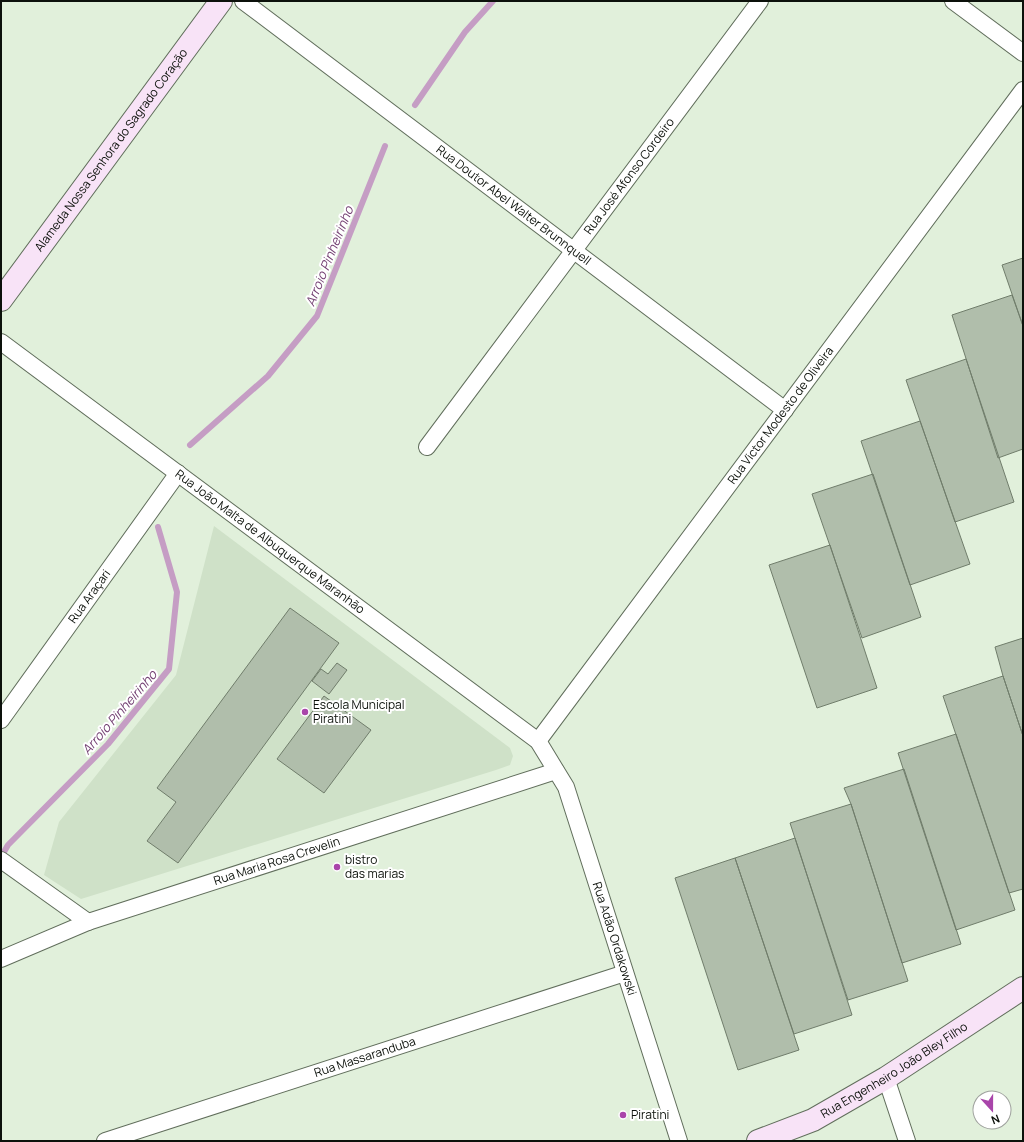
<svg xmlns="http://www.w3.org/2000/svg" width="1024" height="1142" viewBox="0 0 1024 1142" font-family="Manrope,sans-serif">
	<rect width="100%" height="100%" fill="#e1f0db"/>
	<!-- built -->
	<path fill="#cfe1c8" d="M214,526L510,748L513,756L510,765L496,770L81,899L44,875L59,822L176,675Z"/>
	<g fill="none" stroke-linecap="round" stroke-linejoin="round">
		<!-- stream -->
		<path stroke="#c59dc4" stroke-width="6" d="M415,105L465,32L493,1
			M190,445L268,376L317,316L385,146
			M1,857L8,845L108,744L169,669L177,592L158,527"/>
	</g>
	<!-- building -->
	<path fill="#b0beab" stroke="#707d6b" d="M1023,258V326L1002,265Z
		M1012,295L1023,326V449L998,458L952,315Z
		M966,359L1014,502L955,522L906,380Z
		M920,421L970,564L910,585L861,441Z
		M873,474L921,617L862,638L812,494Z
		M830,545L877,688L817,708L769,565Z
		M290,608L339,643L178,863L147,841L176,802L157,788Z
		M1023,638V736L1003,676L995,647Z
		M337,663L347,670L329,694L312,681L321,669L328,674Z
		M1003,676L1023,736V889L1009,893L943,696Z
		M324,696L371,730L324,793L277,759Z
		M956,734L1015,910L956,930L898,753Z
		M904,769L961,944L902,963L851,804L844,788Z
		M851,804L908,981L848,1000L790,823Z
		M795,838L852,1015L794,1034L735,858Z
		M735,858L799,1050L738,1070L675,878Z"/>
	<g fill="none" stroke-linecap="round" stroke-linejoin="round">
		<defs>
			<g id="street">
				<path id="s1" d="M243,1L785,410"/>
				<path d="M953,1L1023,53"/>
				<path id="s2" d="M1,342L538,741L566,787L679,1141"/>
				<path id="s3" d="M427,447L760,1"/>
				<path id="s4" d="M1,720L178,473"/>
				<path id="s5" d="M538,741L1023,90"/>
				<path d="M1,860L88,922"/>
				<path id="s6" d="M1,959L88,922L556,771"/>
				<path d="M886,1078L907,1141"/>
				<path id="s7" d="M105,1141L625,973"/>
			</g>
			<g id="secondary">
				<path id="s8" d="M1,300L221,1"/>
				<path id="s9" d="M758,1141L813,1120L886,1078L1023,988"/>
			</g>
		</defs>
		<!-- street casing -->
		<use href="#street" stroke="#616e5c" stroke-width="18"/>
		<!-- secondary casing -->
		<use href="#secondary" stroke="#616e5c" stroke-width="24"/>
		<!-- street -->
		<use href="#street" stroke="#fff" stroke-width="16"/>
		<!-- secondary -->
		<use href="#secondary" stroke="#f8e3f7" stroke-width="22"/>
	</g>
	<!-- markers -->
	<g fill="#a945aa" stroke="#fff" stroke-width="1.5">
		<circle cx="305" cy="712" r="4"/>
		<circle cx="337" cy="867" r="4"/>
		<circle cx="623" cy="1115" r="4"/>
	</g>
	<g text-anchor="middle" stroke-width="4" stroke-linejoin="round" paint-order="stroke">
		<!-- street labels -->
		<g font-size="12" fill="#0c110b" stroke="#fff">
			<text dy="4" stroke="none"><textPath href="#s8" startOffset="186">Alameda Nossa Senhora do Sagrado Coração</textPath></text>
			<text dy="4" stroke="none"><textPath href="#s3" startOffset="338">Rua José Afonso Cordeiro</textPath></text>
			<text dy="4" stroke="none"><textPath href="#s1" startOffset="339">Rua Doutor Abel Walter Brunnquell</textPath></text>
			<text dy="4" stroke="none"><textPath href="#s5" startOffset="406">Rua Victor Modesto de Oliveira</textPath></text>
			<text dy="4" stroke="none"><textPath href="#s2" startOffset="335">Rua João Malta de Albuquerque Maranhão</textPath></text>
			<text dy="4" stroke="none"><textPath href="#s4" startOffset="152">Rua Araçari</textPath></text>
			<text dy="4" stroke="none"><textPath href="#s6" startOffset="293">Rua Maria Rosa Crevelin</textPath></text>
			<text dy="4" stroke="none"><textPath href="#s2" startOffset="882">Rua Adão Ordakowski</textPath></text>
			<text dy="4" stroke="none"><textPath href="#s7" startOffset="273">Rua Massaranduba</textPath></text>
			<text dy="4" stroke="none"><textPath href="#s9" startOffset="154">Rua Engenheiro João Bley Filho</textPath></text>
		</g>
		<!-- poi labels -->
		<g font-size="12" fill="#0c110b" stroke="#fff" text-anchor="start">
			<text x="313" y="709">Escola Municipal<tspan x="313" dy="14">Piratini</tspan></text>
			<text x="345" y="864">bistro<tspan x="345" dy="14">das marias</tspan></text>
			<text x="631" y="1119">Piratini</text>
		</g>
		<!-- water labels -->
		<g font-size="13" font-style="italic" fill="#744173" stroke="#fff">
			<text transform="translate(329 256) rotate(-68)" y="5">Arroio Pinheirinho</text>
			<text transform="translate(119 712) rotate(-49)" y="5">Arroio Pinheirinho</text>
		</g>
	</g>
	<!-- border -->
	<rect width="1024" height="1142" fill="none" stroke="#0c110b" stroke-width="4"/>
	<!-- north arrow -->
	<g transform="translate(992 1110) rotate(159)"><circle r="19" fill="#ffffff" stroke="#9ea09d"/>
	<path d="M0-3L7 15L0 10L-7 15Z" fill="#a945aa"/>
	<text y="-6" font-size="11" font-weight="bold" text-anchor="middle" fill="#0c110b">N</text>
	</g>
</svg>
